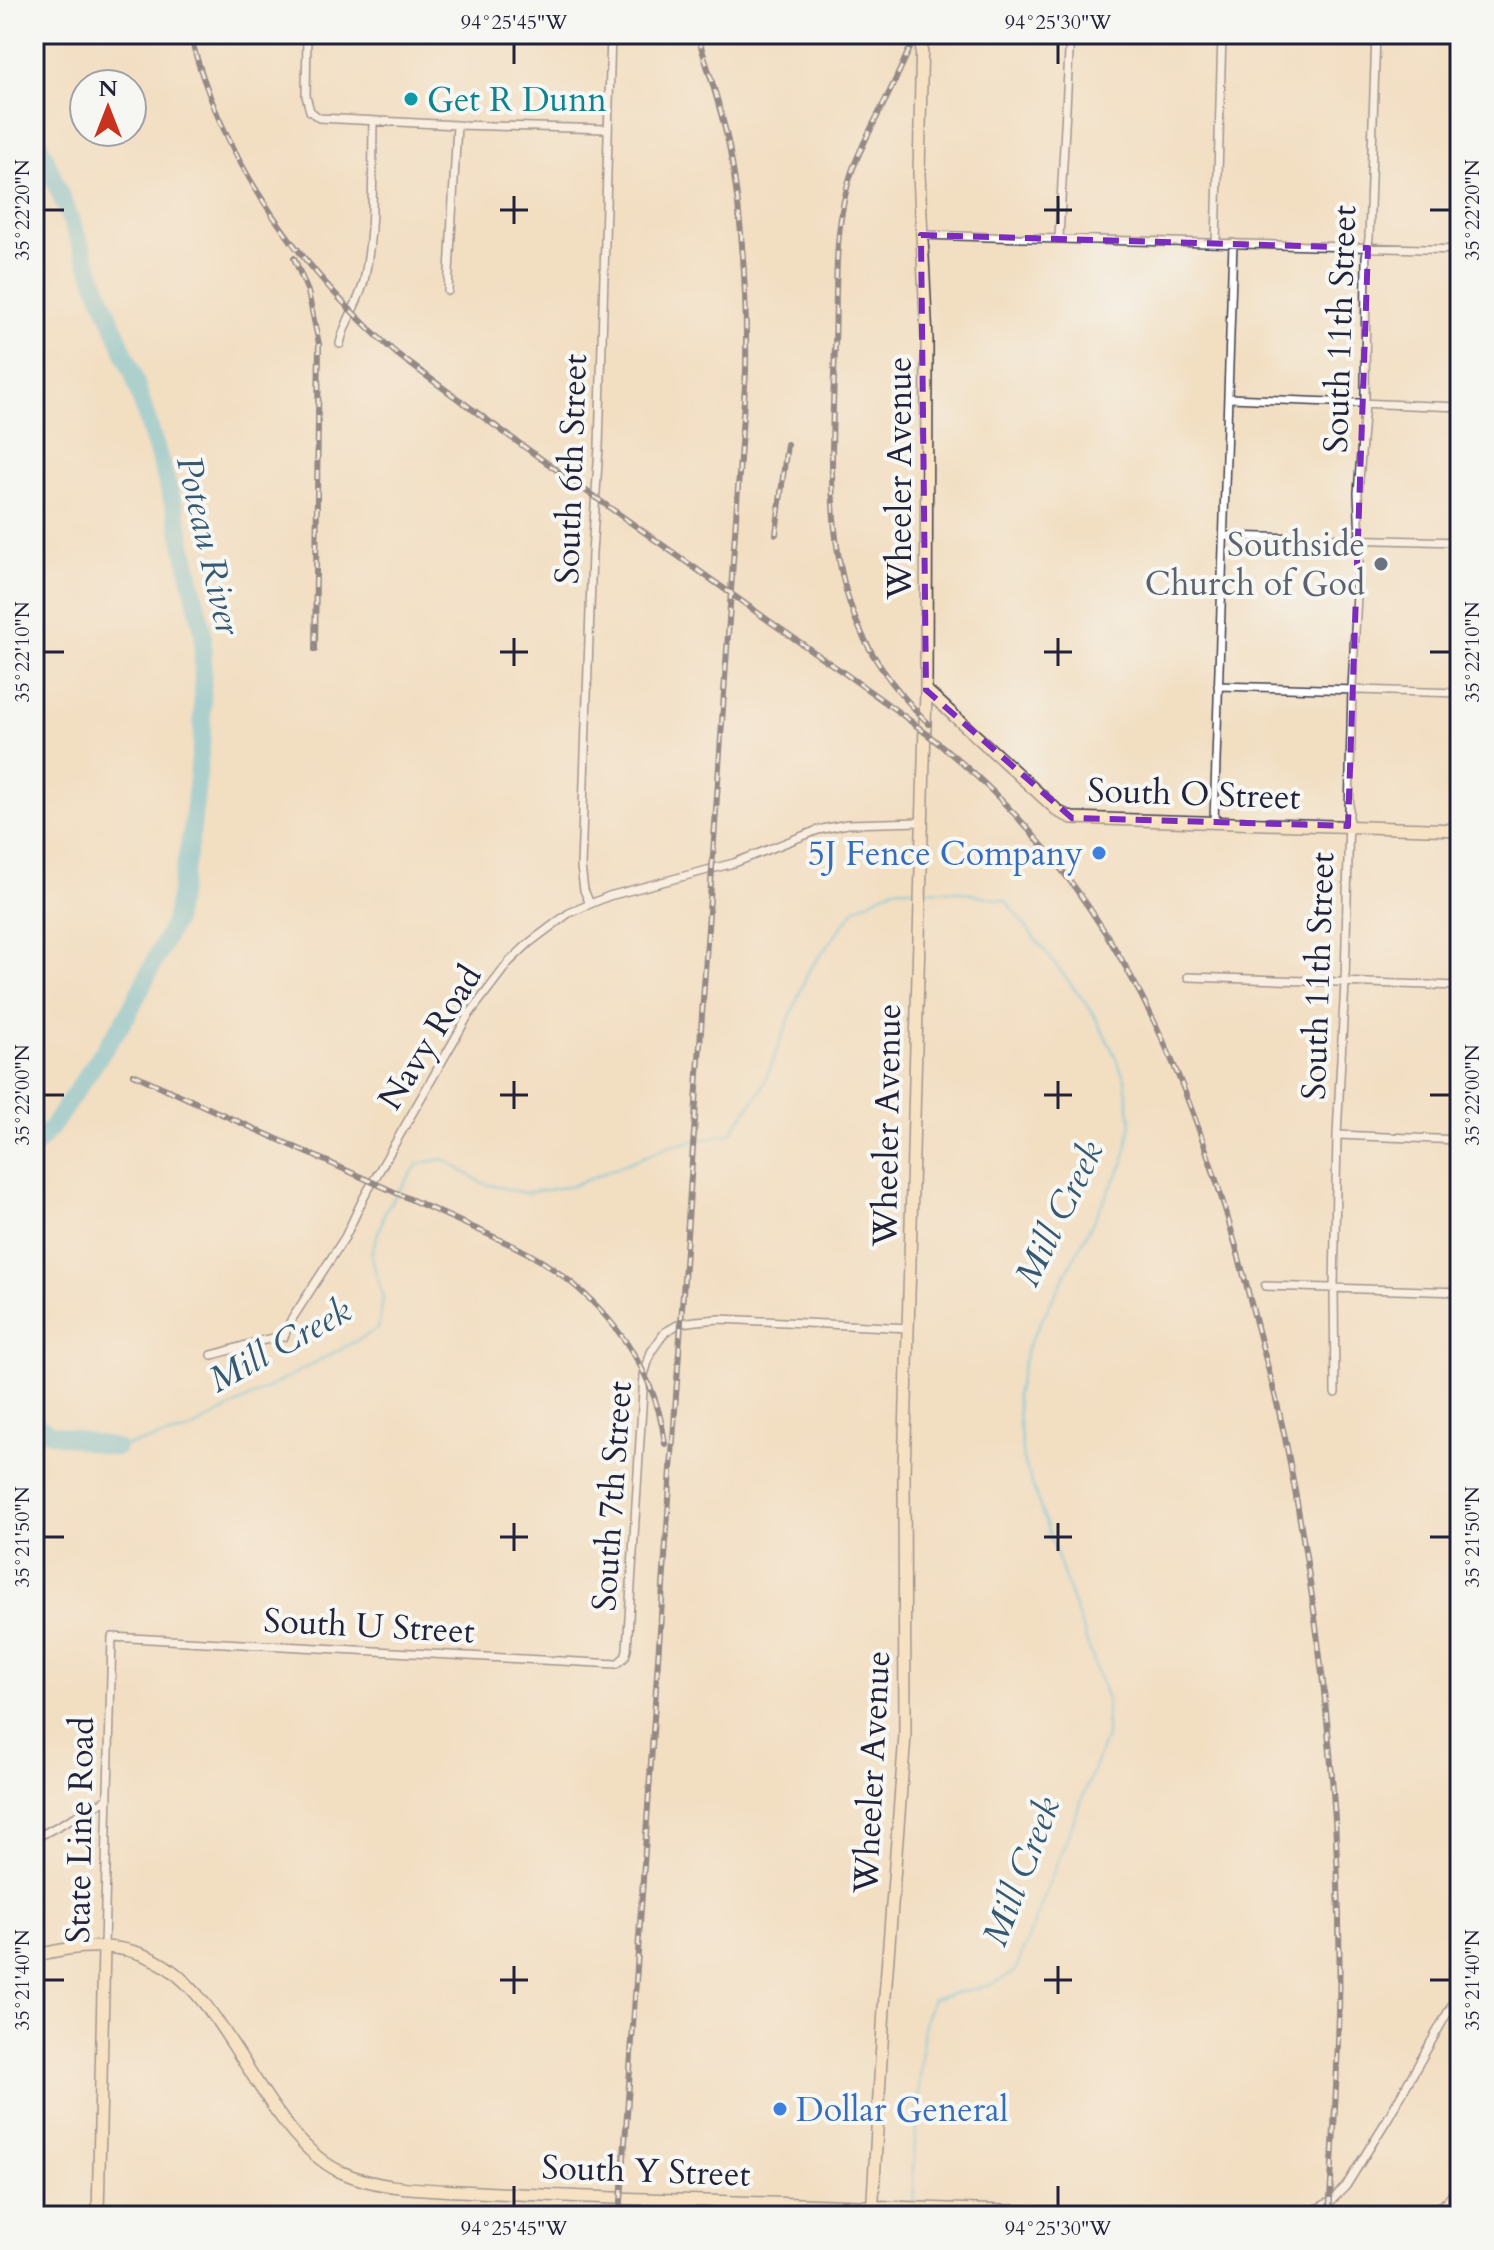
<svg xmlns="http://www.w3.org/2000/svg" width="1494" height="2250" viewBox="0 0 1494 2250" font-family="Cardo,serif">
	<rect width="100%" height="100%" fill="#f6f6f2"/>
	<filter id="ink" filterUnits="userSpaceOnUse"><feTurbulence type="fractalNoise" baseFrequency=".0125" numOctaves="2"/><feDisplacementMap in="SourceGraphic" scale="16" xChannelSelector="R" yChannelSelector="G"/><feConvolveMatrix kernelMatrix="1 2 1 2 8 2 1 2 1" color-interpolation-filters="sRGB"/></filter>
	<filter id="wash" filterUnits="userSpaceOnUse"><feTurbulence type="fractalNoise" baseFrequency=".006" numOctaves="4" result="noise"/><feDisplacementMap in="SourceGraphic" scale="32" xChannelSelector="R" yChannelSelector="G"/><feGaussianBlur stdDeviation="1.8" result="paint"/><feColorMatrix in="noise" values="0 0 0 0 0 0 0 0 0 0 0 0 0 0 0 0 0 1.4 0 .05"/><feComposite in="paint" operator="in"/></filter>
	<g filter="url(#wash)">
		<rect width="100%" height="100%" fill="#f2dfc2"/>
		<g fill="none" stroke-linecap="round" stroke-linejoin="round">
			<!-- stream -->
			<path stroke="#5bbfda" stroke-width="3" d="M116,1448L187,1431L378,1329L383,1299L371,1254L386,1209L418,1164L444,1159L482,1183L525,1193L572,1186L672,1145L730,1134L761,1090L809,970L856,908L895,888L916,889
				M914,2204L913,2170L924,2022L932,1999L990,1985L1015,1972L1106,1737L1107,1700L1023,1458L1016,1395L1027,1348L1124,1162L1131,1122L1125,1079L1111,1047L1091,1010L1006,901L957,891L923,890"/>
			<!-- river -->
			<path stroke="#5bbfda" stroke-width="18" d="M34,130L133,374L176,512L203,633L202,738L192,830L174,922L127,1016L51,1128L34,1146
				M34,1424L50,1433L116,1448"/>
		</g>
	</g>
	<g filter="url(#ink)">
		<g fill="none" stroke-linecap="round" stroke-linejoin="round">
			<defs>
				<path id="street" d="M307,34L306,96L310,111L319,118L457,125L608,129
					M921,235L1460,250
					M1059,238L1070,34
					M1216,243L1222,34
					M448,291L457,125
					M340,344C344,322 359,303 364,281C375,229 372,174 373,121
					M1229,398L1460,407
					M1225,536L1460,542
					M1218,686L1460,693
					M1214,822L1233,243
					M590,904L584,890L581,867L592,553L599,447L611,34
					M1188,977L1460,986
					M1337,1135L1460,1140
					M1265,1286L1460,1292
					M212,1355C236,1350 259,1338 284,1337L290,1322L345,1237L363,1199L468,1016L509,962L529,943L569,913L609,896L734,863L818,830L847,824L921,822
					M1335,1393L1334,1288L1337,1135L1345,982L1352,689L1360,539L1358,493L1365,403L1366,257L1369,238L1376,34
					M34,1839L106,1800
					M104,1946L112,1637L617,1664L625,1657L627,1650L644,1375L651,1352L665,1332L681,1323L696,1321L719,1319L909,1328
					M1302,2216L1330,2202L1346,2186L1388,2118L1457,1996H1460"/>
				<path id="secondary" d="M926,690L1059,812L1072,818L1460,830
					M34,1956C181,1917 204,2008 275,2109C292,2133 314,2160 341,2172C379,2189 420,2189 461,2191C512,2194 563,2196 614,2198C791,2203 969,2210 1146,2216
					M98,2216L104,1946
					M872,2216L884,2009L905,1736L904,1473L926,690L927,340L919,174L922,34
					M1430,2216L1448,2203L1460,2188"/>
			</defs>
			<!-- street casing -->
			<use href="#street" stroke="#413e4f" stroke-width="10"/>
			<!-- secondary casing -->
			<use href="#secondary" stroke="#413e4f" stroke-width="14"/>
			<!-- street -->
			<use href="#street" stroke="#fff" stroke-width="7"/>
			<!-- secondary -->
			<use href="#secondary" stroke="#fbe6c4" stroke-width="11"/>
			<defs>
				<path id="rail" d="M190,34C223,163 298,267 397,354C520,446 647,533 772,623C852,679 935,732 1003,802C1142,944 1206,1123 1253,1311C1265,1358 1279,1405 1288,1453C1323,1637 1343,1827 1339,2013C1337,2081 1333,2149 1329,2216
					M917,34C906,55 897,78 886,99C874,123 861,146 852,171C833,226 837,288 835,345C833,427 824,525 850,604C866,653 893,688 929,724
					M294,258L308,292L319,344L315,650
					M776,534L787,444
					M133,1074L514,1246C590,1283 655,1357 665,1444
					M620,2216L746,371C747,295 743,220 729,146C721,108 709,71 697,34"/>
			</defs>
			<!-- rail casing -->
			<use href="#rail" stroke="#22223b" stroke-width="6"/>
			<!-- rail -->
			<use href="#rail" stroke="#f6f6f2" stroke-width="3" stroke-dasharray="9" stroke-linecap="butt"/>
		</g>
	</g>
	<!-- marked area -->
	<path d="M0 0H1494V2250H0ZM921,235L1368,248L1348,826L1072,818L926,690Z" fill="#f2dfc2" fill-opacity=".55" fill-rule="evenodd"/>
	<path fill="none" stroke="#7b2cbf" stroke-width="6" stroke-dasharray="16 10" stroke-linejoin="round" d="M921,235L1368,248L1348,826L1072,818L926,690Z"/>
	<!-- ticks -->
	<path fill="none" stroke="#22223b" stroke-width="3" d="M514,44V64M1058,44V64M514,196V224M1058,196V224M44,210H64M500,210H528M1044,210H1072M1430,210H1450M514,638V666M1058,638V666M44,652H64M500,652H528M1044,652H1072M1430,652H1450M514,1081V1109M1058,1081V1109M44,1095H64M500,1095H528M1044,1095H1072M1430,1095H1450M514,1523V1551M1058,1523V1551M44,1537H64M500,1537H528M1044,1537H1072M1430,1537H1450M514,1966V1994M1058,1966V1994M44,1980H64M500,1980H528M1044,1980H1072M1430,1980H1450M514,2186V2206M1058,2186V2206"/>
	<!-- markers -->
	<circle fill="#0f9aa8" stroke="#f6f6f2" stroke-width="3" cx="411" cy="99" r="8"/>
	<circle fill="#6b7280" stroke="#f6f6f2" stroke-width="3" cx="1381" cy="564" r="8"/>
	<g fill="#3f7fe0" stroke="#f6f6f2" stroke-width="3">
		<circle cx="1099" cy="853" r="8"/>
		<circle cx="780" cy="2109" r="8"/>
	</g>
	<g text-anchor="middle" stroke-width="8" stroke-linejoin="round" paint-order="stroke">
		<!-- culture labels -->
		<g font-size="34" fill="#0d838f" stroke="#f6f6f2" text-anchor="start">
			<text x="427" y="111">Get R Dunn</text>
		</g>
		<!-- street labels -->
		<g font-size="34" fill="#22223b" stroke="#f6f6f2">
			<text transform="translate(1339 329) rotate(-88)" y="12">South 11th Street</text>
			<text transform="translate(570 469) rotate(-88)" y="12">South 6th Street</text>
			<text transform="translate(899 478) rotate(-90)" y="12">Wheeler Avenue</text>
			<text transform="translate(1194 793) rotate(2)" y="12">South O Street</text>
			<text transform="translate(1317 976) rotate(-88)" y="12">South 11th Street</text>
			<text transform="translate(429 1037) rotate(-58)" y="12">Navy Road</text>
			<text transform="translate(886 1125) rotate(-89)" y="12">Wheeler Avenue</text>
			<text transform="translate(611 1496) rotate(-86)" y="12">South 7th Street</text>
			<text transform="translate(369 1625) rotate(3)" y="12">South U Street</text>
			<text transform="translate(871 1772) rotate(-87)" y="12">Wheeler Avenue</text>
			<text transform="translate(79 1830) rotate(-89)" y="12">State Line Road</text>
			<text transform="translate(646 2170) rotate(2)" y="12">South Y Street</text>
		</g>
		<!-- worship labels -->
		<g font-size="34" fill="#5b616d" stroke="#f6f6f2" text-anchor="end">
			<text x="1365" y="556">Southside<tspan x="1365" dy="39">Church of God</tspan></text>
		</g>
		<!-- shop labels -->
		<g font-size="34" fill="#366cbe" stroke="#f6f6f2" text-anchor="end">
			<text x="1083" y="865">5J Fence Company</text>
			<text x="796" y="2121" text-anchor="start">Dollar General</text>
		</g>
		<!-- water labels -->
		<g font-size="36" font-style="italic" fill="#365973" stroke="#f6f6f2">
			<text transform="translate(210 545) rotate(77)" y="13">Poteau River</text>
			<text transform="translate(1058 1213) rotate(-64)" y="13">Mill Creek</text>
			<text transform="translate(279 1344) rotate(-29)" y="13">Mill Creek</text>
			<text transform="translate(1020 1871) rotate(-69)" y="13">Mill Creek</text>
		</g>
	</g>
	<!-- margin -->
	<rect width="1494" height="2250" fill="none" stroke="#f6f6f2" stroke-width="88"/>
	<!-- north arrow -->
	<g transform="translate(108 108)"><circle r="38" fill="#f6f6f2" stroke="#a1a1a9" stroke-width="2"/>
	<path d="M0-6L14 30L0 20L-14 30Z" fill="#c8321e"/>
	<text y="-12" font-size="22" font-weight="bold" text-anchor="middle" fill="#22223b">N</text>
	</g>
	<rect x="44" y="44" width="1406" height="2162" fill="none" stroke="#22223b" stroke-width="3"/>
	<g font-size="20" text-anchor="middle" fill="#22223b">
		<text x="514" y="29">94°25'45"W</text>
		<text x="1058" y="29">94°25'30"W</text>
		<text transform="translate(22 210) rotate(-90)" y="7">35°22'20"N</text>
		<text transform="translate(1472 210) rotate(-90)" y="7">35°22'20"N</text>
		<text transform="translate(22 652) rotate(-90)" y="7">35°22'10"N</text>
		<text transform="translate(1472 652) rotate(-90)" y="7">35°22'10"N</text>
		<text transform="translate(22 1095) rotate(-90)" y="7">35°22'00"N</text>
		<text transform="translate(1472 1095) rotate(-90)" y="7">35°22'00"N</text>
		<text transform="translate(22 1537) rotate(-90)" y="7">35°21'50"N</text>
		<text transform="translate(1472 1537) rotate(-90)" y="7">35°21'50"N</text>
		<text transform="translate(22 1980) rotate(-90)" y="7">35°21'40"N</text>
		<text transform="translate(1472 1980) rotate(-90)" y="7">35°21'40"N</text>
		<text x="514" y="2235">94°25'45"W</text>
		<text x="1058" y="2235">94°25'30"W</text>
	</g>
</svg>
